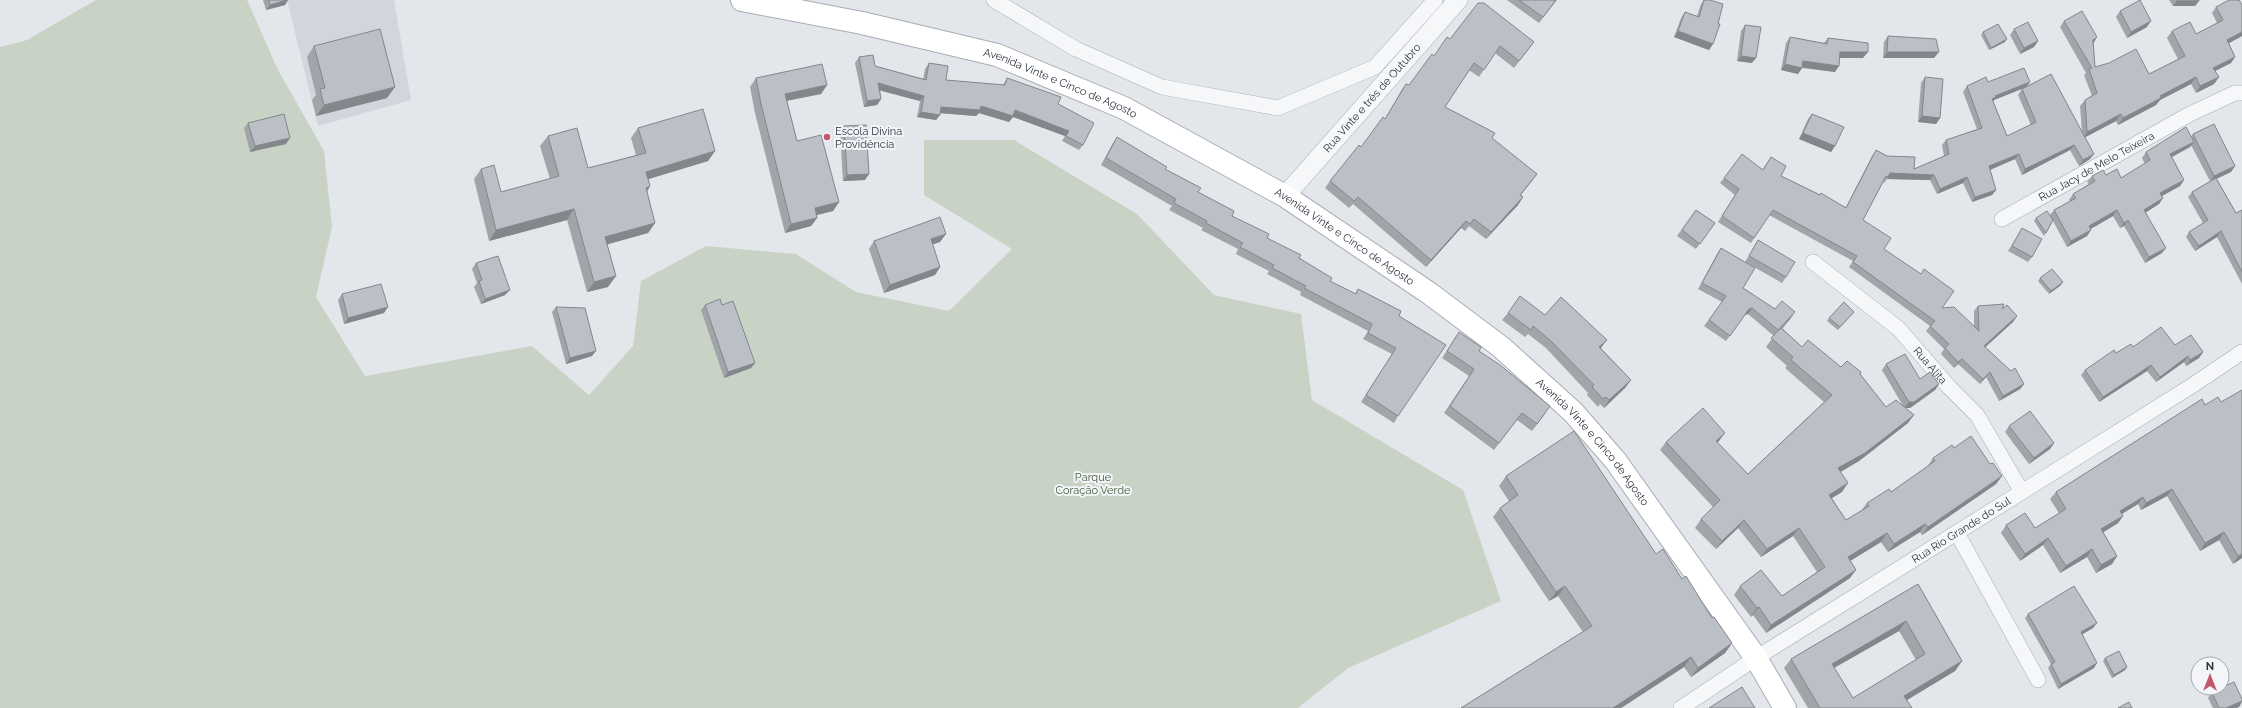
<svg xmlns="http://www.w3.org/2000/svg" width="2242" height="708" viewBox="0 0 2242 708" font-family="Raleway,sans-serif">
	<rect width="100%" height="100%" fill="#e3e6ea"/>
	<!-- built -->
	<path fill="#d2d6dc" d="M287,0H394L411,100L318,126Z"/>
	<!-- green -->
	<path fill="#c9d3c5" d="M96,0H247L278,70L324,151L332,227L316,297L365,376L532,346L589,395L633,346L641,281L706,246L796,254L856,292L949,311L1012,249L924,195V140H1014L1137,214L1214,295L1301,314L1312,400L1463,490L1501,601L1348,668L1298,708H0V47L27,40Z"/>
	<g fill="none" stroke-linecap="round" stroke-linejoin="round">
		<defs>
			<g id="minor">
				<path d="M994,0L1076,49L1162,87L1278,108L1375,67L1435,0"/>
				<path id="s1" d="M2002,219L2190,114L2235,93H2242"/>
				<path id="s2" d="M1813,262L1899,329L1949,387L1977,415L2022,492"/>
				<path d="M1957,533L2038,680"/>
				<path id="s3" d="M1681,708L1756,658L2193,385L2242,352"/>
			</g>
			<g id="tertiary">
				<path id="s4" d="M1285,196L1458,0"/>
			</g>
			<g id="secondary">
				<path id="s5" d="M742,0L862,23L997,55L1124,108L1285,196L1429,293L1501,347L1573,412L1615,460L1756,658L1785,708"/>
			</g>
		</defs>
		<!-- minor casing -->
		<use href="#minor" stroke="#a9adb4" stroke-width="16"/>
		<!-- tertiary casing -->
		<use href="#tertiary" stroke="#a9adb4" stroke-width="20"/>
		<!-- secondary casing -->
		<use href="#secondary" stroke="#a9adb4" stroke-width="24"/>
		<!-- minor -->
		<use href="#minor" stroke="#f6f7f9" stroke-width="15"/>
		<!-- tertiary -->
		<use href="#tertiary" stroke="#f6f7f9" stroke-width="19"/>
		<!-- secondary -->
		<use href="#secondary" stroke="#fff" stroke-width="22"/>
	</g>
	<!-- wall -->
	<path fill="#a1a5aa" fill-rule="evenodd" d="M263,0H288L285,5L266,10Z
		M1507,0H1557L1539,23Z
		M1704,0H1710L1718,24L1709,50L1674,37L1681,18L1685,12L1697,16L1701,4Z
		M2169,0H2199V1L2195,6H2173Z
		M2242,5V36L2229,43L2235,57L2231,63L2215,71L2219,77L2214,84L2196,93L2191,84L2160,100L2156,105L2118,125L2116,121L2085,137L2090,159L2079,166L2070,150L2022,175L2015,159L1990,170L1996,190L1992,195L1972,202L1963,183L1937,194L1930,180L1887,179L1884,183L1883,182L1863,220L1884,249L1942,308L1974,327V311L1978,306L2002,309L2017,316L2013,322L1985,347L2024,384L2020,389L1999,401L1986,377L1980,384L1958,364L1954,368L1941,354L1944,349L1926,331L1930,326L1849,267L1853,261L1769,215L1751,243L1718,222L1735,195L1720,183L1724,178L1762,170L1771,157L1781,176L1846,207L1872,156L1876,150L1887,156L1914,169L1944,156L1942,145L1946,140L1977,129L1963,92L1967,86L1988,82H2030L2027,86L2082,131L2080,106L2085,100L2092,96L2084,75L2086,73L2060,27L2064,21L2097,37L2093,43L2095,67L2149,74L2178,59L2167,38L2172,31L2196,34L2217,23L2212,13L2216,7ZM2022,89L2018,95L2031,125L2007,136L1993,101L1994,100Z
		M2120,11L2147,27L2127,38L2116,17Z
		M1745,25L1752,63L1737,61L1741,31Z
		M2014,29L2038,41L2034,47L2020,54L2010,35Z
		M1983,32L2005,42L1989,50L1981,35Z
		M1888,36L1934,58H1883L1884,42Z
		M1790,37L1824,43L1828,38L1863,58H1840L1835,72L1802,68L1798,74L1781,70L1786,43Z
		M1450,39L1529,49L1514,68L1495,53L1479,77L1469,70L1445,107L1492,138L1537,174L1520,195L1523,197L1518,205L1486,239L1469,226L1465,231L1461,228L1426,267L1353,204L1349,208L1325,188L1330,181L1361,147L1385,119L1401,91L1406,84L1409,85L1434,56Z
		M314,46L387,98L316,116L312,100L316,95L307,57Z
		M859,57L875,66L923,79L925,69L929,63L946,80L1003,85L1007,78L1058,104L1083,145L1079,150L1062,141L1065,136L1013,117L1009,122L979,113L976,116L941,113L936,120L917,117L920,101L880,90L881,99L877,105L864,107L855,63Z
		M1925,77L1940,118L1936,124L1918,122L1921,83Z
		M756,78L827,85L821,94L787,101L797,141L839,202L833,211L816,215L817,218L811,226L785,233L755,113L750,87Z
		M1812,114L1835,146L1831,152L1799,139L1808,119Z
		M248,123L286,144L250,152L244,128Z
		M844,126L865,180L843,181L840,132Z
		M638,128L715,151L708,161L648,179L650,186L647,192L655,223L648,233L607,244L608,287L587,292L567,220L489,241L474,179L481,169L501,192L550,179L540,146L548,136L588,168L636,155L631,138Z
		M2193,134L2231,172L2216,178L2236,213L2242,210V284L2217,237L2195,251L2186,237L2189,232L2203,223L2188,197L2192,192L2210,181L2191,145L2190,147L2172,157L2184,180L2180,186L2162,196L2159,204L2145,213L2162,253L2145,263L2124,226L2120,228L2113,216L2091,229L2087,236L2067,247L2053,221L2044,236L2034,221L2036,218L2050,215L2054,210L2070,201L2069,200L2073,194L2089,184L2087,182L2092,176L2106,175L2121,178L2145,164L2142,158L2146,152L2191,137Z
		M1117,137L1165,169L1232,216L1299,258L1330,281L1355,294L1358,289L1399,316L1398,416L1394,423L1361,402L1392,354L1363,339L1368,331L1300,295L1301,292L1267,274L1269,271L1236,254L1238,249L1201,230L1203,228L1169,210L1172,206L1101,165L1113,143Z
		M1696,210L1715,223L1696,249L1677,236Z
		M2022,228L2032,257L2028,262L2008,251Z
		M1758,240L1786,277L1782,283L1745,262Z
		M874,241L940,242L932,244L940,267L935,275L884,293L869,249Z
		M1721,248L1743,288L1775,309L1791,318L1782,328L1802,347L1841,367L1860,374L1886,407L1903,406L1882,370L1886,364L1920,379L1939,384L1935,390L1910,408H1906L1908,423L1859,461L1840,472L1842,492L1832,498L1846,520L1861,511L1867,503L1891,492L1927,467L1933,458L1954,448L1990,464L2002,476L1996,484L1922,535L1920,532L1888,552L1881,542L1850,561V578L1766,633L1753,615L1751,617L1734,595L1740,586L1782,596L1817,572L1793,536L1761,557L1738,528L1716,549L1695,528L1701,519L1713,507L1660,450L1666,442L1719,441L1717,443L1748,474L1824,402L1785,368L1787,366L1766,347L1774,336L1748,314L1745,315L1726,341L1704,326L1722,302L1698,289L1717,254Z
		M476,263L505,295L481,304L474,287L477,283L472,269Z
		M2040,278L2061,285L2049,294L2038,281Z
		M342,294L384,313L344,324L338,300Z
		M705,305H722L751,368L724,378L701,310Z
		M556,307L592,356L566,364L552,312Z
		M1854,312L1838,330L1827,321L1829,318Z
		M1508,313L1545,315L1601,348L1631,380L1625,388L1604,408L1600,404L1598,407L1587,395L1588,393L1546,348L1528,334L1525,337L1502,320Z
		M1459,332L1545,414L1532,431L1517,420L1494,450L1444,413L1469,376L1442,358Z
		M2175,345L2203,352L2199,358L2186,366L2184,362L2156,382L2147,371L2099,402L2081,375L2085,370L2116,353L2133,347Z
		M2202,399L2242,558L2233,564L2219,540L2200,551L2167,496L2141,510L2138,504L2122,514L2123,516L2118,523L2103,532L2117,556L2112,564L2096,573L2087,557L2060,573L2043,545L2020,561L2001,533L2006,525L2035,528L2059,513L2050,499L2056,492Z
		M2009,426L2054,443L2050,449L2029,464L2005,432Z
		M1506,476L1656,554L1682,579L1732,643L1725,653L1691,677L1684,667L1621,708H1461L1583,632L1558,596L1549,601L1493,517L1500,508L1509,501L1499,486Z
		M1918,584L1962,661L1955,671L1907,700L1912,708H1808L1784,668L1791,659ZM1899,631L1916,660L1853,698L1834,668Z
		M2028,614L2093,628L2082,634L2094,668L2058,689L2048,668L2051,664L2025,618Z
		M2105,658L2127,667L2125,670L2112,678L2103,661Z
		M2212,692L2242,699V702L2239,707L2236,708H2213L2208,698Z"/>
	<!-- shaded-wall -->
	<path fill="#83868b" d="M287,0H288L285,5L266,10L270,5Z
		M2177,1H2199L2195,6H2173Z
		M2151,21L2147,27L2127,38L2131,32Z
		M1678,31L1713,44L1709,50L1674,37Z
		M2242,32V36L2222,47L2227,40Z
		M2097,37L2093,44V40Z
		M2007,39L2005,42L1989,50L1991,48Z
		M2038,41L2034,47L2020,54L2024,48Z
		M1840,52H1868L1863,58H1836Z
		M1887,52H1939L1934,58H1883Z
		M1741,56L1756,58L1752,63L1737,61Z
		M2235,57L2231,63L2209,74L2213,68Z
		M1803,61L1839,66L1835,72L1799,67Z
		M1785,64L1802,68L1798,74L1781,70Z
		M2196,77L2191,84L2160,100L2156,105L2118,125L2123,118L2160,96Z
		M2219,77L2214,84L2196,93L2200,86Z
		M2030,82L2026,87L1994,100L1992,103L1988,105L1995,96Z
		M878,83L924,96L920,101L874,89Z
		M827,85L821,94L779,102L785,94Z
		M395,87L387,98L316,116L324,105Z
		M881,99L877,105L864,107L867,101Z
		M981,106L1015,110L1069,131L1065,136L1013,117L1009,122L979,113L976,116L938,113L941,107Z
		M921,112L940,115L936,120L917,117Z
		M2121,114L2116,121L2082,139L2087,132Z
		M1922,116L1940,118L1936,124L1918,122Z
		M1803,133L1835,146L1831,152L1799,139Z
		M290,138L286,144L250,152L255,146Z
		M2194,142L2190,147L2166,160L2170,154Z
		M2074,145L2070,150L2022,175L2025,169Z
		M715,151L708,161L639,182L646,172Z
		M2019,154L2015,159L1985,172L1989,166Z
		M2094,154L2090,159L2079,166L2083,160Z
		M2235,166L2231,172L2210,182L2214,176Z
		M1890,173L1934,175L1930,180L1887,179Z
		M869,174L865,180L843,181L847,175Z
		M1537,174L1532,181L1515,202L1520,195Z
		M1967,177L1963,183L1937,194L1940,189Z
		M2184,180L2180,186L2156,199L2160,193Z
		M650,186L643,197L646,188Z
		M1996,190L1992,195L1972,202L1975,197Z
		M1523,197L1518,205L1486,239L1491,232Z
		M2163,198L2159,204L2140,216L2144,210Z
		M839,202L833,211L809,217L815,208Z
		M574,209L567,220L489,241L496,230Z
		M2117,210L2113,216L2085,232L2089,226Z
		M817,218L811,226L785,233L791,224Z
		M2128,220L2124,226L2120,228L2124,223Z
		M1466,221L1461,228L1426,267L1431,260Z
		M655,223L648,233L598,247L605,237Z
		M2091,230L2087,236L2067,247L2071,241Z
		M2221,231L2217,237L2195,251L2199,246Z
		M946,234L940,242L925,247L931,239Z
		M2166,248L2162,253L2145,263L2149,257Z
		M940,267L935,275L884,293L890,285Z
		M616,276L608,287L587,292L594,282Z
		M2063,282L2061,285L2049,294L2051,291Z
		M510,290L505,295L481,304L485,299Z
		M388,307L384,313L344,324L348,318Z
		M1752,308L1748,314L1745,315L1726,341L1749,309Z
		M1795,312L1791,318L1775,337L1779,331Z
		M2017,316L2013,322L1980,352L1984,346Z
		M1607,340L1601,348L1594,355L1599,347Z
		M596,351L592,356L566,364L570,358Z
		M2203,352L2199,358L2186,366L2190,360Z
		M2188,356L2184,362L2156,382L2160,377Z
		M1962,359L1958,364L1954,368L1958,362Z
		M755,363L751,368L724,378L728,372Z
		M2151,365L2147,371L2099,402L2103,397Z
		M1990,372L1986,377L1980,384L1983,379Z
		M1631,380L1625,388L1604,408L1609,400Z
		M1939,384L1935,390L1910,408H1904L1909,402Z
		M2024,384L2020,389L1999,401L2003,396Z
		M1914,415L1908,423L1859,461L1832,477L1838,468Z
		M1725,433L1719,441L1710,450L1716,441Z
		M2054,443L2050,449L2029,464L2034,458Z
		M2002,476L1996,484L1922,535L1928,527Z
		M1848,483L1842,492L1823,503L1829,495Z
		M2172,489L2167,496L2141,510L2146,503Z
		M2143,497L2138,504L2115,518L2120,511Z
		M2123,516L2118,523L2096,537L2101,529Z
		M1744,520L1738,528L1716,549L1722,541Z
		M1925,524L1920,532L1888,552L1894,544Z
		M1799,528L1793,536L1761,557L1767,549Z
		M2224,532L2219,540L2200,551L2205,543Z
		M1887,533L1881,542L1842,566L1848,557Z
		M2048,538L2043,545L2020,561L2025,554Z
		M2092,549L2087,557L2060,573L2066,566Z
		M2242,554V558L2233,564L2238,556Z
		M2117,556L2112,564L2096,573L2101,565Z
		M1856,570L1850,578L1766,633L1771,625Z
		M1565,586L1558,596L1549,601L1556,592Z
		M1759,607L1753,615L1751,617L1757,608Z
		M1906,621L1899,631L1825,673L1832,664Z
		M2097,623L2093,628L2078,637L2081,632Z
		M1732,643L1725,653L1691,677L1698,668Z
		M1691,657L1684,667L1621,708H1613Z
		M1962,661L1955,671L1897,706L1904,696Z
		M2097,663L2094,668L2058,689L2061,684Z
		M2127,667L2125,670L2112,678L2114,675Z
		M2242,701L2239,707L2236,708H2226Z"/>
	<!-- building -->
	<path fill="#bbc0c6" stroke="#83868b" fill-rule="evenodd" d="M269,0H287L270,5Z
		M1519,0H1556L1543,17Z
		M1704,0H1710L1723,4L1718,24H1720L1713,44L1678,31L1685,12L1699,17Z
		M2140,0L2151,21L2131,32L2120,11Z
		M2176,0H2199V1H2177Z
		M2229,0H2239L2242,5V32L2227,40L2235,57L2213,68L2219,77L2200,86L2196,77L2160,96L2161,98L2123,118L2121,114L2087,132L2085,100L2097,93L2089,69L2092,68L2064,21L2082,11L2097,37L2093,40L2095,67L2109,63L2136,49L2149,74L2185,56L2172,31L2190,22L2196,34L2223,20L2216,7Z
		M1478,3H1484L1534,42L1519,61L1500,46L1484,70L1474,63L1445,107L1495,133L1492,138L1537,174L1520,195L1523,197L1491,232L1474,219L1470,224L1466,221L1431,260L1358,197L1354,201L1330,181L1359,145L1361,147L1383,117L1385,119L1406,84L1409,85L1432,54L1434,56L1447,37L1450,39Z
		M2028,22L2038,41L2024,48L2014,29Z
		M1998,24L2007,39L1991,48L1983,32Z
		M1745,25L1761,27L1756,58L1741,56Z
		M380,29L395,87L324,105L320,89L325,88L314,46Z
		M1888,36L1936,39L1939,52H1887Z
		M1790,37L1827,44L1828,38L1868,43V52H1840L1839,66L1803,61L1802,68L1785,64Z
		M873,55L875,66L926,80L929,63L948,66L946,80L1005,85L1007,78L1061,97L1058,104L1094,123L1083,145L1066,136L1069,131L1015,110L1013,116L981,106L980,110L941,107L940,115L921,112L924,96L878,83L881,99L867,101L859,57Z
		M822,64L827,85L785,94L797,141L821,135L839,202L815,208L817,218L791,224L761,104L756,78Z
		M2024,68L2030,82L1995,96L1996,97L1992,99L2007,136L2036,122L2022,89L2051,74L2094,154L2083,160L2074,145L2025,169L2019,154L1989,166L1996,190L1975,197L1967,177L1940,189L1934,175L1890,173L1888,177L1886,176L1863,220L1891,238L1884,249L1921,274L1924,269L1954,291L1942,308L1954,307L1979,331L1978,306L2004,304L2002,309L2007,305L2017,316L1984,346L2011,371L2015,368L2024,384L2003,396L1990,372L1983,379L1962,359L1958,362L1945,348L1949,344L1930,326L1935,321L1853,262L1857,256L1773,210L1754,238L1722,216L1739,189L1724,178L1742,154L1763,170L1771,157L1786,166L1781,176L1820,195L1821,193L1846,208L1876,150L1887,156L1915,157L1914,169L1949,154L1946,140L1982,128L1967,86L1986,77L1988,82Z
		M1925,77L1943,79L1940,118L1922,116Z
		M703,109L715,151L646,172L650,186L646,188L655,223L605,237L616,276L594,282L574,209L496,230L481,169L494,165L501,192L559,176L548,136L577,128L588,168L646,153L638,128Z
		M284,114L290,138L255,146L248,123Z
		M1812,114L1844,127L1835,146L1803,133Z
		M2214,124L2235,166L2214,176L2193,134Z
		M866,125L869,174L847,175L844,126Z
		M2186,127L2194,142L2170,154L2184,180L2160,193L2163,198L2144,210L2166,248L2149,257L2128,220L2124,223L2117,210L2089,226L2091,230L2071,241L2054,210L2076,198L2073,194L2095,181L2092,176L2103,170L2106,175L2117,169L2121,178L2150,160L2146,152Z
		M1117,137L1167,167L1165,169L1201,188L1198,192L1234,211L1232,216L1269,234L1267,238L1301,255L1299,258L1332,278L1330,281L1356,294L1358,289L1401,311L1399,316L1446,345L1398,416L1366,395L1396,348L1368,333L1372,324L1304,288L1306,286L1272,268L1274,265L1240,247L1243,243L1206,223L1207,221L1174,203L1176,199L1106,158Z
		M2216,178L2236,213L2242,210V272L2221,231L2199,246L2189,232L2208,220L2192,192Z
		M1696,210L1715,223L1700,244L1682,230Z
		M2047,211L2053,220L2046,233L2036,218Z
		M940,217L946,234L931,239L940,267L890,285L874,241Z
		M2022,228L2042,239L2032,257L2012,246Z
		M1758,240L1795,262L1786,277L1749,256Z
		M1721,248L1755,268L1743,288L1775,309L1782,301L1795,312L1778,330L1752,308L1749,309L1730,336L1709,320L1726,296L1702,283Z
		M498,256L510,290L485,299L479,281L482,280L476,263Z
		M2052,269L2063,282L2051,291L2040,278Z
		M381,284L388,307L348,318L342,294Z
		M1520,296L1545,315L1561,297L1607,340L1599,347L1631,380L1609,400L1606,397L1603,399L1592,387L1594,385L1551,341L1533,326L1531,330L1508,313Z
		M720,299L722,305L733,301L755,363L728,372L705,305Z
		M1844,302L1854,312L1840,327L1829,318Z
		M556,307L585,308L596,351L570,358Z
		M2161,327L2175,345L2191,335L2203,352L2190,360L2188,356L2160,377L2151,365L2103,397L2085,370L2114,350L2116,353L2131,344L2133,347Z
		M1781,328L1802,347L1808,340L1841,367L1847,361L1861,372L1860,374L1886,407L1896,400L1914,415L1865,453L1838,468L1848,483L1829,495L1846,520L1869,506L1867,503L1889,489L1891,492L1935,461L1933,458L1952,445L1954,448L1971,436L1990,464L1993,463L2002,476L1928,527L1925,524L1894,544L1887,533L1848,557L1856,570L1771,625L1759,607L1757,608L1740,586L1761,570L1782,596L1825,567L1799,528L1767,549L1744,520L1722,541L1701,519L1720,500L1666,442L1703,408L1725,433L1716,441L1748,474L1832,395L1791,360L1793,357L1771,338Z
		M1459,332L1481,347L1479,351L1500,365L1550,406L1537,424L1522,413L1499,443L1450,406L1474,369L1447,351Z
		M1905,354L1920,379L1930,372L1939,384L1914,402H1909L1886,364Z
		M2242,390V554L2238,556L2224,532L2205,543L2172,489L2146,503L2143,497L2120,511L2123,516L2101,529L2117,556L2101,565L2092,549L2066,566L2048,538L2025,554L2006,525L2025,513L2035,528L2066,509L2056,492L2202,399L2205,405L2218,397L2221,402Z
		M2030,411L2054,443L2034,458L2009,426Z
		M1574,431L1656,554L1663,549L1682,579L1686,576L1712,618L1714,617L1732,643L1698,668L1691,657L1613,708H1461L1592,626L1565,586L1556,592L1500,508L1518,495L1506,476Z
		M1918,584L1962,661L1904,696L1912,708H1820L1791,659ZM1906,621L1925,654L1853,698L1832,664Z
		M2074,586L2097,623L2081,632L2097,663L2061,684L2051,664L2055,662L2028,614Z
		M2119,651L2127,667L2114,675L2105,658Z
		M2234,682L2242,699V701L2226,708H2219L2212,692Z
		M1742,687L1755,708H1709Z
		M2129,702L2132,708H2118Z"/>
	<!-- markers -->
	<circle fill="#c2566a" stroke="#f3f5f8" stroke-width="1.5" cx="827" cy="137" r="4"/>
	<g text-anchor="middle" stroke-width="4" stroke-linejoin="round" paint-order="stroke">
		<!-- street labels -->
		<g font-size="11" fill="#2d3541" stroke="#f3f5f8">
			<text dy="4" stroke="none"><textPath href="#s5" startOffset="330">Avenida Vinte e Cinco de Agosto</textPath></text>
			<text dy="4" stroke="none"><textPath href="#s4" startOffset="131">Rua Vinte e três de Outubro</textPath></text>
			<text dy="4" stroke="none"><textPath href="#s1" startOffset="108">Rua Jacy de Melo Teixeira</textPath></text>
			<text dy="4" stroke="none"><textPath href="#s5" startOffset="654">Avenida Vinte e Cinco de Agosto</textPath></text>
			<text dy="4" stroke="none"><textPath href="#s2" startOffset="157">Rua Alita</textPath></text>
			<text dy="4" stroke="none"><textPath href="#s5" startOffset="978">Avenida Vinte e Cinco de Agosto</textPath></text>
			<text dy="4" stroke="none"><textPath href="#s3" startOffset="332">Rua Rio Grande do Sul</textPath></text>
		</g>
		<!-- poi labels -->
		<g font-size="11" fill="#2d3541" stroke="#f3f5f8" text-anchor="start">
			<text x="835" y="135">Escola Divina<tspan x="835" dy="13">Providência</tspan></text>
		</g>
		<!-- park labels -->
		<g font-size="11" fill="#435b3b" stroke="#f3f5f8">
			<text x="1093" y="481">Parque<tspan x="1093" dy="13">Coração Verde</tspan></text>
		</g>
	</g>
	<!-- north arrow -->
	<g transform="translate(2210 676)"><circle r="19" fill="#f3f5f8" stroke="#a4a8af"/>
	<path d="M0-3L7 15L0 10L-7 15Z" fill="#c2566a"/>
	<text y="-6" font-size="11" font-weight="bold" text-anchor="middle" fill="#2d3541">N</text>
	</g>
</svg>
